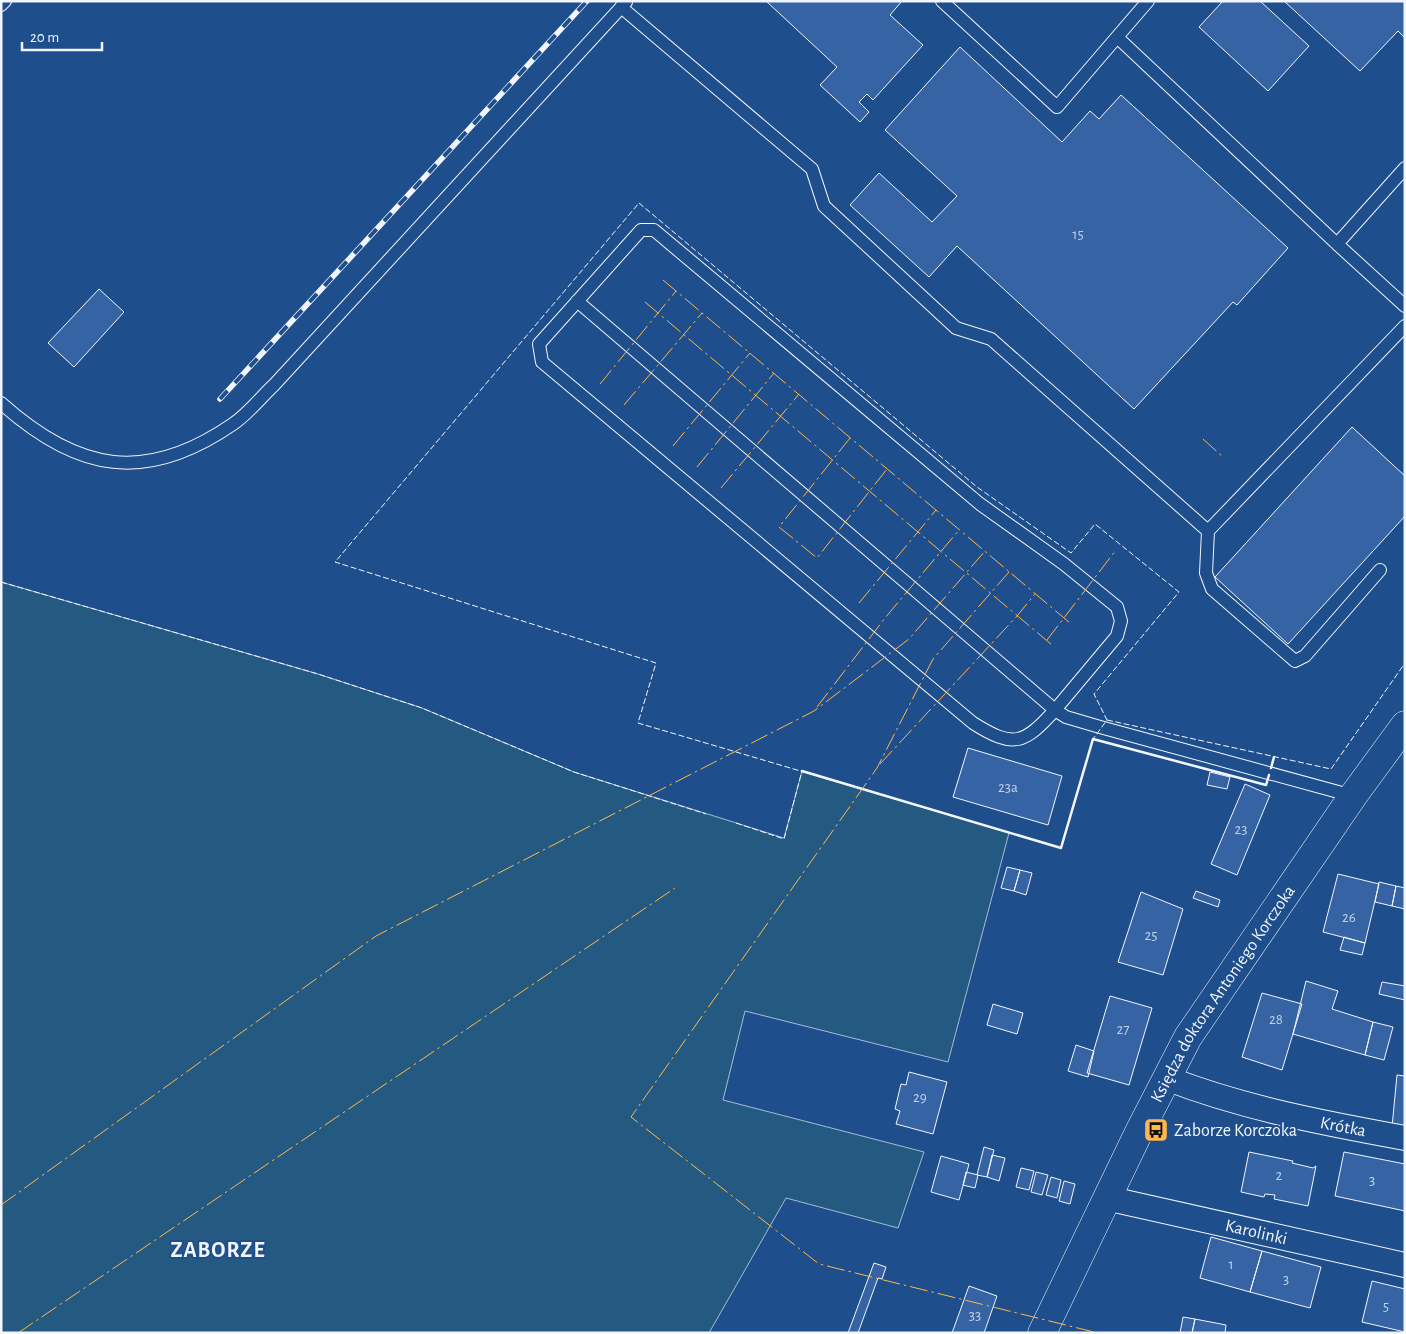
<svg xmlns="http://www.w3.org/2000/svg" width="1406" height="1334" viewBox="0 0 1406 1334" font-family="'Alegreya Sans',sans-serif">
	<rect width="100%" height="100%" fill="#1f4e8c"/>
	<!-- green -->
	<path fill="#245a82" stroke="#a8bbd7" d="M1,582L318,674L422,708L574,772L784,838L802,771L1009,833L948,1062L745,1011L723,1100L924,1152L898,1228L786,1198L709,1333H1Z"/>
	<!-- building -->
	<path fill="#3563a3" stroke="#f2f6ff" d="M766,1H902L890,15L923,45L873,100L867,94L859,102L869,112L860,122L820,85L837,67Z
		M1223,1H1260L1309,46L1268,91L1199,27Z
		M1284,1H1405V38L1398,31L1360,71Z
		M960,47L1062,142L1090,111L1099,119L1121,95L1288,248L1237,305L1233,302L1134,409L957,246L929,277L850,205L879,173L932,222L957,196L885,130Z
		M99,289L124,312L74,367L48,343Z
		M1352,427L1405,476V516L1288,644L1215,577Z
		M968,748L1062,776L1048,825L953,797Z
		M1210,772L1230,777L1227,789L1207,785Z
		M1245,784L1270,795L1237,875L1211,864Z
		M1007,867L1020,870L1014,891L1001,888Z
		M1020,870L1032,873L1026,895L1014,891Z
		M1338,874L1379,884L1365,943L1323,932Z
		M1379,882L1396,886L1392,906L1375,902Z
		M1396,886L1405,888V909L1392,906Z
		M1196,891L1220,900L1218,907L1193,898Z
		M1141,892L1183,909L1163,975L1118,962Z
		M1344,937L1365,943L1362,955L1340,950Z
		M1306,981L1338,991L1332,1009L1373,1022L1365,1055L1293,1034Z
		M1382,982L1405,986V1000L1379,994Z
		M1262,993L1302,1004L1282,1070L1242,1057Z
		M1110,996L1152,1008L1129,1085L1087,1073Z
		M993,1004L1023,1013L1017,1034L987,1025Z
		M1373,1022L1393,1027L1384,1060L1365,1055Z
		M1076,1045L1094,1051L1088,1077L1068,1071Z
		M909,1072L947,1082L933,1134L896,1124L900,1111L895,1109L901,1084L906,1085Z
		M1397,1075L1405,1076V1128L1392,1127Z
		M984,1147L994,1150L987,1177L977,1175Z
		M1249,1152L1293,1161L1292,1163L1313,1168L1316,1166L1308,1206L1274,1199L1275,1195L1265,1194L1264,1197L1241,1192Z
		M1344,1152L1405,1164V1211L1335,1196Z
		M992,1155L1005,1158L999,1181L987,1177Z
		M941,1156L969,1164L959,1200L931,1192Z
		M1021,1168L1034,1171L1029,1190L1016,1187Z
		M966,1172L978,1175L975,1188L963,1185Z
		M1036,1172L1048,1175L1042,1195L1031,1192Z
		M1051,1177L1061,1180L1057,1198L1046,1195Z
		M1064,1181L1075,1184L1070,1204L1059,1201Z
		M1211,1237L1262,1251L1250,1292L1200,1278Z
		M1262,1251L1321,1267L1310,1308L1250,1292Z
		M874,1263L886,1267L882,1279L878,1278L858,1333H848Z
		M1372,1281L1405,1289V1332L1362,1322Z
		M969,1286L997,1296L984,1333H952Z
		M1183,1317L1195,1319L1192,1333H1180Z
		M1195,1319L1226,1325L1225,1333H1192Z"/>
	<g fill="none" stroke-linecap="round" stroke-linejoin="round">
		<defs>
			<path id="lane" d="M942,1L1057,107L1117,37
				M1148,1L1117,37L1337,244L1405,168
				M1,5L5,1
				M621,7L812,169L824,206L956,328L991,339L1208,531L1405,326
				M1337,244L1405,306
				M577,301L1055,710C1024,744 1014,749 973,723L542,362L539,344L641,230H654L980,504L1064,564L1117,607L1121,621L1117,636L1055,710L1066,717L1100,727L1353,796
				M1,403C78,472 146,484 233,424C248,414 261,397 274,385L626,2
				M1208,531L1206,573L1212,589L1295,661L1305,656L1380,570"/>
			<g id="street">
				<path id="s1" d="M1166,1078C1243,1108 1323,1123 1405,1138"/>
				<path id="s2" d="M1106,1198L1405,1265"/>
			</g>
			<g id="secondary">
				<path id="s3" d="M1042,1333L1138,1134L1188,1037L1353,796L1405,725"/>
			</g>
		</defs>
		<!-- lane casing -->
		<use href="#lane" stroke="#f2f6ff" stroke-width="14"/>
		<!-- street casing -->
		<use href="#street" stroke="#f2f6ff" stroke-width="26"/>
		<!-- secondary casing -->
		<use href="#secondary" stroke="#f2f6ff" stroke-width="29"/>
		<!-- lane -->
		<use href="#lane" stroke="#1f4e8c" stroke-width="12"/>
		<!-- street -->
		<use href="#street" stroke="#1f4e8c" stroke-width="24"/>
		<!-- secondary -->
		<use href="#secondary" stroke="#1f4e8c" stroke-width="28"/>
		<defs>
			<path id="rail" d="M220,399L587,1"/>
		</defs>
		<!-- rail casing -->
		<use href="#rail" stroke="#f2f6ff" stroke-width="5.5"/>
		<!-- rail -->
		<use href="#rail" stroke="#1f4e8c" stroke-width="4" stroke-dasharray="11" stroke-linecap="butt"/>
		<!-- fence -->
		<path stroke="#f2f6ff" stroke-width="1" stroke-dasharray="6 2.5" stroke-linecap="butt" d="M639,203L977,487L1071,553L1095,524L1179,592L1094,694L1107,720L1093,739L1061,848L638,723L656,663L335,562Z
			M1,582L318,674L422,708L574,772L706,814
			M1107,720L1331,769L1405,663
			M736,823L784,839L802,771"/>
		<!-- wall -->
		<path stroke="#f2f6ff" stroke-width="2.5" d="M1271,768L1274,757
			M802,771L1061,848L1093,739L1266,785L1269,775"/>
		<!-- power -->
		<path stroke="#ffb74d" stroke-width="1" stroke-dasharray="18 4 2.5 4" stroke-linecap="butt" d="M663,280L1070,623
			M645,302L1052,645
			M600,384L676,291
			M624,405L702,313
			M850,438L779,527L817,558L887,469
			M1203,439L1223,457
			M673,446L750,353
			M697,467L774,373
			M721,488L799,394
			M1009,572L933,659L877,768L631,1117L819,1264L1098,1333
			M859,603L936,510
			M1047,640L1116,550
			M817,707L885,618L959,530
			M880,764L1017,616L1035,594
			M1,1205L376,936L814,711L909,639L985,551
			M18,1333L675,888"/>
	</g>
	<!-- icons -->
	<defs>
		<symbol id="bus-square" viewBox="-11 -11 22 22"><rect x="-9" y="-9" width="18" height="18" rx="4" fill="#ffb74d" stroke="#1f4e8c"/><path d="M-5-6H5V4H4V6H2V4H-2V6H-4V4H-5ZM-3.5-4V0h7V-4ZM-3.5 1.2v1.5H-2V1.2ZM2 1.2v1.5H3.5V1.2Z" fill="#111"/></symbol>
	</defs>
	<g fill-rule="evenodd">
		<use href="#bus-square" x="1142" y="1116" width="28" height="28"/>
	</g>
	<g text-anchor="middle" stroke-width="4" stroke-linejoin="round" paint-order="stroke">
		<!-- number labels -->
		<g font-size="15" fill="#c3d1e8">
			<text x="1078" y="239">15</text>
			<text x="1008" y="792">23a</text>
			<text x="1241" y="834">23</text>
			<text x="1349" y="922">26</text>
			<text x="1151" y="940">25</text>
			<text x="1276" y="1024">28</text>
			<text x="1123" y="1034">27</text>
			<text x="920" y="1102">29</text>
			<text x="1279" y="1180">2</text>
			<text x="1372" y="1185">3</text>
			<text x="1231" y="1269">1</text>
			<text x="1286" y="1284">3</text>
			<text x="1386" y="1311">5</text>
			<text x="975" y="1320">33</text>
		</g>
		<!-- street labels -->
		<g font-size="18" fill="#f2f6ff" stroke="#1f4e8c">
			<text dy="6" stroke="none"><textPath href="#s3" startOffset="385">Księdza doktora Antoniego Korczoka</textPath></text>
			<text dy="6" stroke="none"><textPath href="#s1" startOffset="184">Krótka</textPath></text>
			<text dy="6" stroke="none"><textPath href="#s2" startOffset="154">Karolinki</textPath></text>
		</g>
		<!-- poi labels -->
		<g font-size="18" fill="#f2f6ff" stroke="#1f4e8c" text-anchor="start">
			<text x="1174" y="1136">Zaborze Korczoka</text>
		</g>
		<!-- district labels -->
		<g font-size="22" font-weight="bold" letter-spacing="1" fill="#f2f6ff" stroke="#1f4e8c">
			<text x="218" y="1257">ZABORZE</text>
		</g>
	</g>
	<!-- border -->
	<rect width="1406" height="1334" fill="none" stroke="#f2f6ff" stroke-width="5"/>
	<!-- scale -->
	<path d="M22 42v8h80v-8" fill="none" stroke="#f2f6ff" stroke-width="2.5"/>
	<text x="30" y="42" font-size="15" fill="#f2f6ff" stroke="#1f4e8c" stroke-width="4" paint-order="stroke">20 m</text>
</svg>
